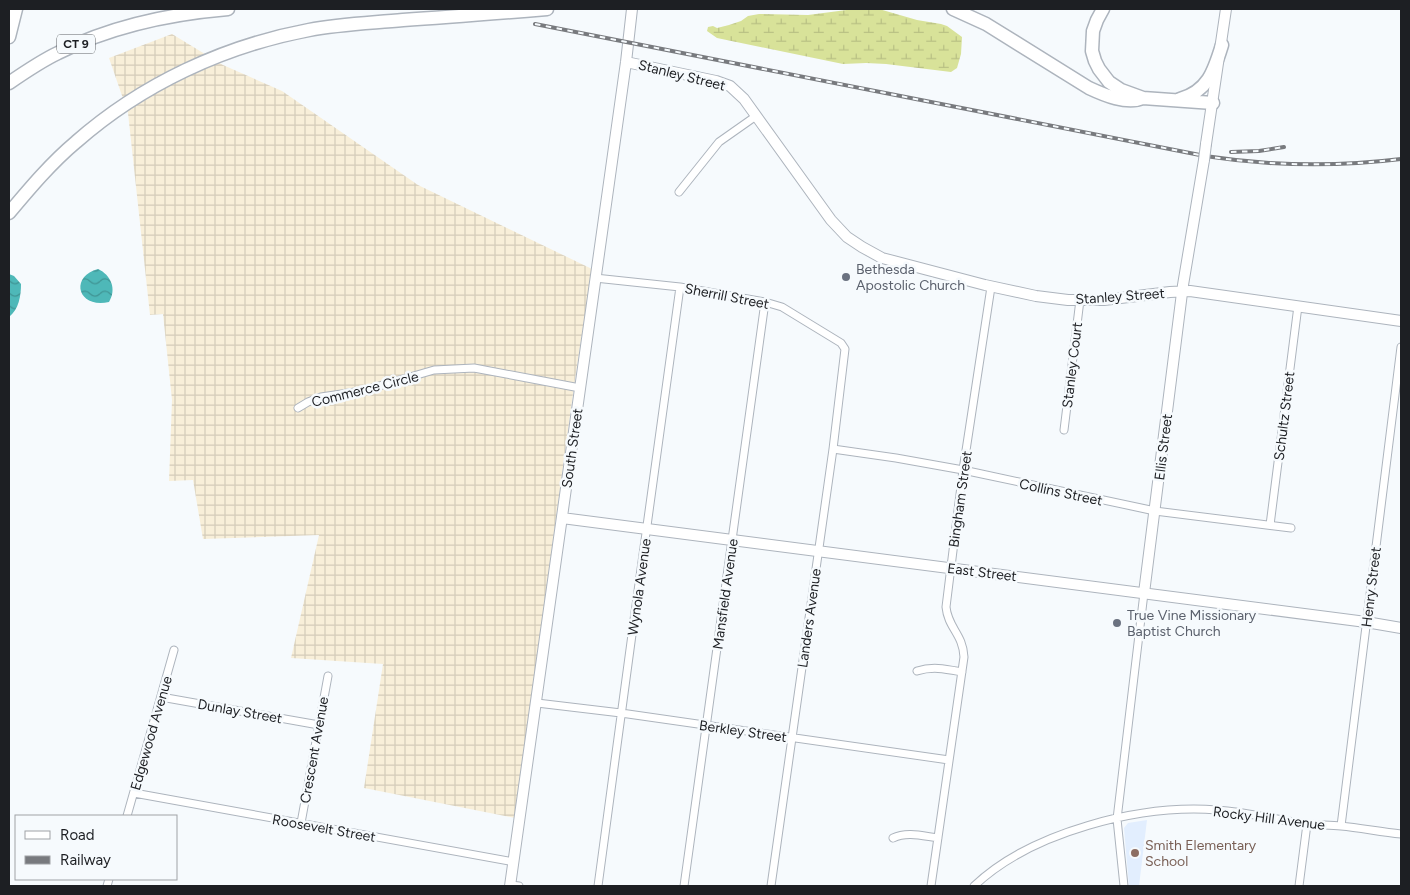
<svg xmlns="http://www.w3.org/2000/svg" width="1410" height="895" viewBox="0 0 1410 895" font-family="Figtree,sans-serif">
	<defs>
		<pattern id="industrial-grid" width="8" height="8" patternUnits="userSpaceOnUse" patternTransform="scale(1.25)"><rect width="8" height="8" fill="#f8efd9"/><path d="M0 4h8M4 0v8" fill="none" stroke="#d4ccba"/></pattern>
		<pattern id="wetland-marsh" width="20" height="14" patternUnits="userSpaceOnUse" patternTransform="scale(1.25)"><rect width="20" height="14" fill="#d8e299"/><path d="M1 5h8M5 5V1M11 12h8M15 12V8" fill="none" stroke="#b9c184"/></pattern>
		<pattern id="water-waves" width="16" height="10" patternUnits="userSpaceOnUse" patternTransform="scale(1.25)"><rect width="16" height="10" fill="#4eb8b8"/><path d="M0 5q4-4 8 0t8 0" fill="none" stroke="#409595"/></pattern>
	</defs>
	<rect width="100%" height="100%" fill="#f6fafd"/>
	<!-- industrial -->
	<path fill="url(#industrial-grid)" d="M172,34L223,65L282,91L418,185L592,269L575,379L515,818L364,788L383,664L291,658L319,535L203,539L193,480L169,481L172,400L163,314L150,315L128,113L109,58Z"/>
	<!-- built -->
	<path fill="#e2eefe" d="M1147,820L1139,886H1129L1124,828L1128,823Z"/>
	<!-- wetland -->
	<path fill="url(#wetland-marsh)" d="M854,9H879L917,20L941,24L947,26L962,37L961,54L957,68L951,72L886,64L866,63L843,64L717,38L707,31L708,27L713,26L717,28L729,25L741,21L748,16L759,14L808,15Z"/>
	<!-- water -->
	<path fill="url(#water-waves)" d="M98,269C111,275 117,289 109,302C78,309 69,277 98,269Z
		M9,274L14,276L21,284C21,296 19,309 9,317Z"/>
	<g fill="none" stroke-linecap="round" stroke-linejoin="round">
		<defs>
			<path id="street" d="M679,192L719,142L756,116
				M595,278L680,287L765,302L782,307L841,343L845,349L833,449L771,886
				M298,408L308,402L321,397L362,391L434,370L474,368L580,388
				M1064,430L1080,300
				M833,449L896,458L963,470L1155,511L1291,528
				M1270,525L1298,306
				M917,671C933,666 946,669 962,672
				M161,697L319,725
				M537,703L621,713L949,760
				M134,793L514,862
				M127,816L174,650
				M301,823L328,676
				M1341,826L1401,347
				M893,838C907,831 923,836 938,838
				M511,885L519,886
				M107,886L109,879
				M598,886C624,686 653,487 680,287
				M684,886L765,302
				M931,886L964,657C963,634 948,628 946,607L963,470L991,287
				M974,886C1031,832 1140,804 1217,810C1248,812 1277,820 1307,824C1319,825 1330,825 1341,826C1361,828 1381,832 1401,834
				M1124,886L1117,819L1144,593
				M1299,886L1307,824"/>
			<path id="secondary" d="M626,62L716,81L730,86L744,99L831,220L847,237L862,247L882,258L985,285L1036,296L1068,300H1104L1170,292L1190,291L1401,321
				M1206,144L1226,9
				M562,518L1366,622L1401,628
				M1144,593L1183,285L1204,160
				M510,886L626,62L632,9"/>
			<path id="highway" d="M953,9L986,24L1089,88C1104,95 1127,105 1143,98
				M1103,9L1097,20L1093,31L1092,51L1095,61L1099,69L1109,82L1121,90L1143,98L1213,103
				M9,37L16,9
				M9,83C25,72 41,61 58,53C111,26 169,14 228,9
				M1180,99C1208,91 1214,71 1222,45
				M9,213C30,188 51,163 76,142C142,84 224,46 309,30C340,24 372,23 403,20C451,17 499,13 547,9"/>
		</defs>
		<!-- street casing -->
		<use href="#street" stroke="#adb4bd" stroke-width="9"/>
		<!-- secondary casing -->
		<use href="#secondary" stroke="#adb4bd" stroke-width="12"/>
		<!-- highway casing -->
		<use href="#highway" stroke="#adb4bd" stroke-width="15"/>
		<!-- street -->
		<use href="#street" stroke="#fff" stroke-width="7"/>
		<!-- secondary -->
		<use href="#secondary" stroke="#fff" stroke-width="10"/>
		<!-- highway -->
		<use href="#highway" stroke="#fff" stroke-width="12"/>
		<defs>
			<path id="rail" d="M535,24L1205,156C1270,166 1336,167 1401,159
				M1231,152L1259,151L1284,147"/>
		</defs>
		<!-- rail casing -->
		<use href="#rail" stroke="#787a7e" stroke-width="4"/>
		<!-- rail -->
		<use href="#rail" stroke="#f6fafd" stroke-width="2" stroke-dasharray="5.5" stroke-linecap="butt"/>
		<defs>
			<path id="secondary-bridge" d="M1204,160L1206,144"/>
		</defs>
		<!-- secondary-bridge casing -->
		<use href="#secondary-bridge" stroke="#adb4bd" stroke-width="12" stroke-linecap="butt"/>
		<!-- secondary-bridge -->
		<use href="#secondary-bridge" stroke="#fff" stroke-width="10"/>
	</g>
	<!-- markers -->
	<g fill="#6b7280" stroke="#f6fafd" stroke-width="2">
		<circle cx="846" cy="277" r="5"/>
		<circle cx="1117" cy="623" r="5"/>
	</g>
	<circle fill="#8d6e63" stroke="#f6fafd" stroke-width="2" cx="1135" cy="853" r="5"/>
	<g text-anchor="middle" stroke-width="5" stroke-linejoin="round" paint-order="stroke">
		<!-- shield labels -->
		<rect fill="#f6fafd" stroke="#5e6164" stroke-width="1" x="57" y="34.5" width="38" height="19" rx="4"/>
		<g font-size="12" font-weight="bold" fill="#1d1f23">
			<text x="76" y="48">CT 9</text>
		</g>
		<!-- street labels -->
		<g font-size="14" fill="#1d1f23" stroke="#f6fafd">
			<text transform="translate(682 75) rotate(14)" y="5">Stanley Street</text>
			<text transform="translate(727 296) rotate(11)" y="5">Sherrill Street</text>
			<text transform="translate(1120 296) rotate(-4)" y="5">Stanley Street</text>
			<text transform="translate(1072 365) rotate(-83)" y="5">Stanley Court</text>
			<text transform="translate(365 389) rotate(-14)" y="5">Commerce Circle</text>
			<text transform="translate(1284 416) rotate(-83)" y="5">Schultz Street</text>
			<text transform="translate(1163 447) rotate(-83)" y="5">Ellis Street</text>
			<text transform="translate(572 448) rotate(-82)" y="5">South Street</text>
			<text transform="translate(1061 492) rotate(12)" y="5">Collins Street</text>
			<text transform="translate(960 499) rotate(-82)" y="5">Bingham Street</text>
			<text transform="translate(982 572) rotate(7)" y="5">East Street</text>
			<text transform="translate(639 587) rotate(-82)" y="5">Wynola Avenue</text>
			<text transform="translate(1371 587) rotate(-83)" y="5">Henry Street</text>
			<text transform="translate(725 594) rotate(-82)" y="5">Mansfield Avenue</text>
			<text transform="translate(809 618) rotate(-82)" y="5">Landers Avenue</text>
			<text transform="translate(240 711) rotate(10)" y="5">Dunlay Street</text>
			<text transform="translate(743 731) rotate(8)" y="5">Berkley Street</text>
			<text transform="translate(151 733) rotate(-74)" y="5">Edgewood Avenue</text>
			<text transform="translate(314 750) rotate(-80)" y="5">Crescent Avenue</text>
			<text transform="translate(1269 818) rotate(7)" y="5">Rocky Hill Avenue</text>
			<text transform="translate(324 828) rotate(10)" y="5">Roosevelt Street</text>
		</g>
		<!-- worship labels -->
		<g font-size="14" fill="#5b616d" stroke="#f6fafd" text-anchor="start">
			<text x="856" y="274">Bethesda<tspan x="856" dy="16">Apostolic Church</tspan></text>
			<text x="1127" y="620">True Vine Missionary<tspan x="1127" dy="16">Baptist Church</tspan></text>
		</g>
		<!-- education labels -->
		<g font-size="14" fill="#785e54" stroke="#f6fafd" text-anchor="start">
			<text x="1145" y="850">Smith Elementary<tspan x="1145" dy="16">School</tspan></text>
		</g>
	</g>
	<!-- border -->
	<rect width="1410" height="895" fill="none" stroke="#1d1f23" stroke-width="20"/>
	<!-- legend -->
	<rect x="15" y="815" width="162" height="65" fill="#f6fafd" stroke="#9fa2a6"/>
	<rect x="25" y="831" width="25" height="8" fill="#ffffff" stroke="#9fa2a6"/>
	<text x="60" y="840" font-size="15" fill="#1d1f23">Road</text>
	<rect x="25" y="856" width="25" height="8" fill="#787a7e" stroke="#9fa2a6"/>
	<text x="60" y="865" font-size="15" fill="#1d1f23">Railway</text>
</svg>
